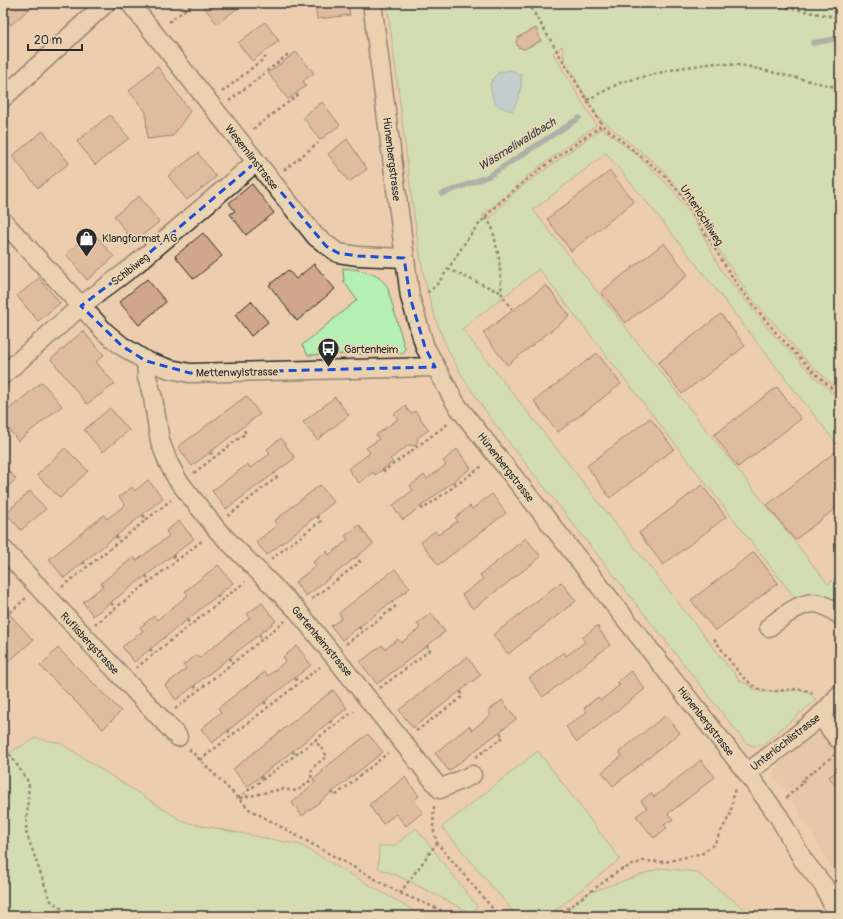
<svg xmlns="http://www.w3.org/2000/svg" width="843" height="919" viewBox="0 0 843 919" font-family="Pangolin,sans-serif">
	<rect width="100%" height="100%" fill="#ecceae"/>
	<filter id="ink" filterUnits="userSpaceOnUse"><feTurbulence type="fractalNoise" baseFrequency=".025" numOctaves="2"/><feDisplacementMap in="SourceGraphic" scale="8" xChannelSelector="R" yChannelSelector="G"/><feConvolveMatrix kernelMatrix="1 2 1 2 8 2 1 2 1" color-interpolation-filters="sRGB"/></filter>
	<g filter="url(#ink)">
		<!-- built -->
		<path fill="#e0bfa2" d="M829,718L840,731V888L825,856L785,789L774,779L777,765L782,755Z"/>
		<!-- green -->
		<path fill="#b4efb3" stroke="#708d6f" d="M387,3H840V392L805,359L748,294L683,195L662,169L599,118L565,62L562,46L553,53L596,125L535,170L482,216L489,219L517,190L602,128L638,156L673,190L700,229L721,270L772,333L815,377L840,400V448L659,217L606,153L533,210L828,584L840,575V606C822,596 816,590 795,598L539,269L462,329L740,681L761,692L802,690L808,692L816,700L763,744L754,746L746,743L507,440C480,404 454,369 438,326C421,279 416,227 409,178C402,119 395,61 387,3Z
			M343,268C360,270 376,271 387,286L405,349L404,353L358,354V348L346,349V354L308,355L302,345L357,300L344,282Z
			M36,738L60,743L184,822L300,845L423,916H3V756Z
			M538,751L620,859L548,916H517L442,827Z
			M416,828L477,906L473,914L403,878L378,868L379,846H394Z
			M661,868L696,872L754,916H562L585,894Z"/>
		<!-- water -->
		<path fill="#90ccf0" stroke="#688ca1" d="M511,70L521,74C522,89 520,98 512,111C493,106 493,101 490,83L499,72Z"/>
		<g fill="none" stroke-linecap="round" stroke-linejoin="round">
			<!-- stream -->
			<path stroke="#688ca1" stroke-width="5.5" d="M813,43L840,38
				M442,194L489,176L579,118"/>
		</g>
		<!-- building -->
		<path fill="#d0a68d" stroke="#2b2b2b" d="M3,3H36L11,25L3,16Z
			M201,3H244L217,24Z
			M315,3H348L350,15L317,19Z
			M265,22L279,41L252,61L238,43Z
			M536,28L541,41L524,49L518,47L516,41L518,37Z
			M296,52L314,73L303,81L306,86L288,99L268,73Z
			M157,66L190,111L173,136L147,139L146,112L129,91Z
			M322,102L340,125L320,140L303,117Z
			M110,115L129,138L95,165L77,141Z
			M43,131L69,163L38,188L12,156Z
			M347,139L367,169L349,182L328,154Z
			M198,153L216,177L187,200L168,176Z
			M610,171L634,202L571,251L547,219Z
			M252,184L274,213L246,235L230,214L235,211L229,203Z
			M139,196L159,222L134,242L114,216Z
			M92,231L114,257L87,280L66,254Z
			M203,233L222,256L194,279L175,256Z
			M664,243L688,275L625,323L601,292Z
			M314,264L335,289L297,321L269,285L288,270L296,279Z
			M39,278L60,303L38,321L17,296Z
			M147,279L166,302L139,325L119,302Z
			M546,285L570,316L507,365L483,333Z
			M251,301L268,322L251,336L235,315Z
			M721,314L745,346L682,394L658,363Z
			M83,331L104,355L96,362L115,384L87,404L51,359Z
			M597,353L621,384L558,432L534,401Z
			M42,382L62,406L18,441L3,422V414Z
			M777,387L801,419L738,467L714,435Z
			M246,396L260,414L192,466L178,447Z
			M335,397L349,415L317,440L303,422Z
			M405,406L411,414L415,411L429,430L417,438L418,441L415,446L409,445L390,459L393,462L375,475L373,472L359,483L348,469L370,453L366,448L379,439L376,435L398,419L394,414Z
			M110,408L129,430L103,452L84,430Z
			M650,418L674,449L610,498L587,466Z
			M281,438L295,458L226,509L212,491L248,464L250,468L270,454L267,449Z
			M65,448L88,471L60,498L37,475Z
			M457,449L471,468L403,520L392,506L413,490L410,486L424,475L427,479L446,465L443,461Z
			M839,449L840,505L795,540L767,505Z
			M3,465L16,479L3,491Z
			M148,480L163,498L64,578L49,559L104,515L107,519L125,505L119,497L132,487L135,491Z
			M320,485L334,502L267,555L256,542L277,525L274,521Z
			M702,485L726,517L663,565L639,533Z
			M30,491L46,509L21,530L6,513Z
			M492,494L506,513L438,565L421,542L435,531L438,535L458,521L455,518L470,506L472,509Z
			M179,521L194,539L93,616L83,602L103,586L101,583L134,557L136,561L169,536L166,531Z
			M359,525L373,544L306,596L295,582L316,566L313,562L327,551L329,555L348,540L345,536Z
			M526,538L541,557L473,609L462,595L483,579L480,575Z
			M754,552L778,583L715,631L691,600Z
			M218,565L233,583L134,662L122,647L143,631L140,627L154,616L157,620L188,595L185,591Z
			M395,569L410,588L342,640L331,626L342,618L339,613Z
			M561,582L576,601L508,654L493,635Z
			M262,603L276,621L176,700L165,685L186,669L183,665L197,655L199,658L250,618L247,614Z
			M3,607L33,640L3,667Z
			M431,613L445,632L377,684L360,662L382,645L385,649L398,639L401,643L420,628L417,624Z
			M597,626L610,645L543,697L529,678L564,652L566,656L585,642L582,638Z
			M297,646L311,665L212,743L201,729L221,712L218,708L265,672L268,676L286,661L283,657Z
			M58,648L121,711L103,729L40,666Z
			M467,657L481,675L413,728L399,710Z
			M631,671L645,689L577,742L566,727L587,712L584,708L598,697L601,700L620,685L617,682Z
			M333,690L347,708L247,787L233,769Z
			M502,700L516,719L449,771L435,753L469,726L472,730L491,715L488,711Z
			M666,715L680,733L613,786L602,772L622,756L619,752Z
			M368,734L383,752L302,816L292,803L315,782L313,779L323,772L322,770Z
			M701,760L715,777L668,814L673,819L664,825L667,828L654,838L636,816L647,808L641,801L651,793L654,797Z
			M840,768V791L829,777Z
			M405,777L419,796L414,800L423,812L406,826L396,814L383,824L369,805Z"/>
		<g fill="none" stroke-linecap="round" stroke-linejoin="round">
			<defs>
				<path id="minor" d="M130,3L316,237L338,253L358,256L404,258
					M372,3L410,297L425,347L456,404L747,773L779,817L803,860L824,886L838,916
					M3,98L106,3
					M3,221L105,332L122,346L146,361L170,369L190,373L435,367
					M146,361L147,377L153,398L160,441L168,462L177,479L218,531L297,610L440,789L472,775
					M3,375L81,306L135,265L256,162
					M3,549L178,737
					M769,627C783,617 802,599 820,604C827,606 834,611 840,615
					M820,715L837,738
					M747,773C778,748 816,725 840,694"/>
			</defs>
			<!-- minor casing -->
			<use href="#minor" stroke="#2b2b2b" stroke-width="21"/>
			<!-- path -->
			<path stroke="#2b2b2b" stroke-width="2.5" stroke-dasharray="3 3" stroke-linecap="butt" d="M528,3L602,125L663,174L680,193L738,286L777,334L813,371L840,396
				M763,3L835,17L840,16
				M835,17L840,21
				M169,22L194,3
				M222,92L266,57
				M587,100L622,82L679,68L716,63L746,66L840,88
				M229,101L290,53
				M253,129L299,94
				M284,170L318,143
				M485,218L492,226L499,258L502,296L512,309
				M448,269L497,291L502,292
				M427,292C438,290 462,245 471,234C506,189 557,158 602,125
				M210,452L214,458
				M383,469L384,471L449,423
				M194,473L246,433L242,428
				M454,481L456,485
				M421,507L423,509L482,466
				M143,515L146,519
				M228,516L277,477L274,473
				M116,536L119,541
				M173,555L176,561
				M271,559L321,521L317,516
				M83,562L87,567
				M146,576L150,581
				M62,587L171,500
				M217,595L222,600
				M312,599L360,562L356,557
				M111,603L115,608
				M10,612L26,598
				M187,620L191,625
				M95,624L203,540
				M359,627L363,632
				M259,635L262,639
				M714,639C725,653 744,685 762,690C780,695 799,682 815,695
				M346,644L395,607L392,602
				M150,649L154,654
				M230,658L233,663
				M136,668L245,582
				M295,678L298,682
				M194,686L198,690
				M380,688L430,650L427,646
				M264,702L268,706
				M175,709L285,621
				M330,721L334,726
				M228,730L231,735
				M416,731L462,697L461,691
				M3,744L29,783L26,832L50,900L71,916
				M189,749L249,809L400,893L455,916
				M293,751L295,755
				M476,757L503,737L500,732
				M200,760L320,667
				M261,776L263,780
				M332,792L335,796L388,753
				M238,798L354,711
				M240,798L282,789L297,791L311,780L312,768L327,756L315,740
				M786,798L804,782L802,780L834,755
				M434,806L433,828L437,843L499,916
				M400,893L437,843
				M557,916L620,870L643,861L665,862L703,853L714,844L730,815L735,787"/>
			<!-- minor -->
			<use href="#minor" stroke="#ead5b4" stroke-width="18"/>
		</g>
	</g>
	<!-- marked area -->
	<path d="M0 0H843V919H0ZM256,162L326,246L338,253L358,256L404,258L410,297L425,347L435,367L190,373L146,361L122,346L81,306L135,265Z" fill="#ecceae" fill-opacity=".55" fill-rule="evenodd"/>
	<path fill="none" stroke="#1d4ed8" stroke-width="3" stroke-dasharray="8 5" stroke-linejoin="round" d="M256,162L326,246L338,253L358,256L404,258L410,297L425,347L435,367L190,373L146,361L122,346L81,306L135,265Z"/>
	<!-- icons -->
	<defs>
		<symbol id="shop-pin" viewBox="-11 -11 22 30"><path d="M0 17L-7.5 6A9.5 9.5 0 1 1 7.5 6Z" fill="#2b2b2b" stroke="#ead5b4"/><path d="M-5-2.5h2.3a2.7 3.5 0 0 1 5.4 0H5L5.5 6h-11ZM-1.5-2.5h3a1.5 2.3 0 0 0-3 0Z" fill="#fff"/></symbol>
		<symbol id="bus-pin" viewBox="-11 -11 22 30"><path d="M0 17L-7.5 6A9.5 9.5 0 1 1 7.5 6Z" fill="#2b2b2b" stroke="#ead5b4"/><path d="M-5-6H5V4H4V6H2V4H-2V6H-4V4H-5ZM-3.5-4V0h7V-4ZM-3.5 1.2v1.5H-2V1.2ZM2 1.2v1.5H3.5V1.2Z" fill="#fff"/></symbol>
	</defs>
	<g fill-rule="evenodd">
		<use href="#shop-pin" x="74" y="226" width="25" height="34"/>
		<use href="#bus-pin" x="316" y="336" width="25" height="34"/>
	</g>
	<g text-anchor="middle" stroke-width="3.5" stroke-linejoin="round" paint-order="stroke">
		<!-- street labels -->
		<g font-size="11" fill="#2b2b2b" stroke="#ead5b4">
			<text transform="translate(252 157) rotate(52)" y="4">Wesemlinstrasse</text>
			<text transform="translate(392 159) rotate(83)" y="4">Hünenbergstrasse</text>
			<text transform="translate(702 215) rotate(57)" y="4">Unterlöchliweg</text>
			<text transform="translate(130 269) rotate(-38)" y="4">Schibiweg</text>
			<text transform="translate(237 372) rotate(-1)" y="4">Mettenwylstrasse</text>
			<text transform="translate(506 467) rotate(52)" y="4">Hünenbergstrasse</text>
			<text transform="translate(322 641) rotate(50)" y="4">Gartenheimstrasse</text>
			<text transform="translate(90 643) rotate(47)" y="4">Ruflisbergstrasse</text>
			<text transform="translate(706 721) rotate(52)" y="4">Hünenbergstrasse</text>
			<text transform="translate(785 742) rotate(-38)" y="4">Unterlöchlistrasse</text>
		</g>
		<!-- poi labels -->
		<g font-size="11" fill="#2b2b2b" stroke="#ead5b4" text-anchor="start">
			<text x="102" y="242">Klangformat AG</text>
			<text x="344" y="353">Gartenheim</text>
		</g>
		<!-- water labels -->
		<g font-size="12" font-style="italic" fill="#3a4349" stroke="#ead5b4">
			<text transform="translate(517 144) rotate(-32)" y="4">Wäsmeliwaldbach</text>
		</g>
	</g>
	<!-- margin -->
	<rect width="843" height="919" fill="none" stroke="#ead5b4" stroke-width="16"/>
	<rect x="8" y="8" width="827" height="903" fill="none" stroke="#2b2b2b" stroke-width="1.5" filter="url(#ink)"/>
	<!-- scale -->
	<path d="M28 44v6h54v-6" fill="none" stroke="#2b2b2b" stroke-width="2"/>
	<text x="34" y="44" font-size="12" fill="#2b2b2b" stroke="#ead5b4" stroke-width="3" paint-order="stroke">20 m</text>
</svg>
